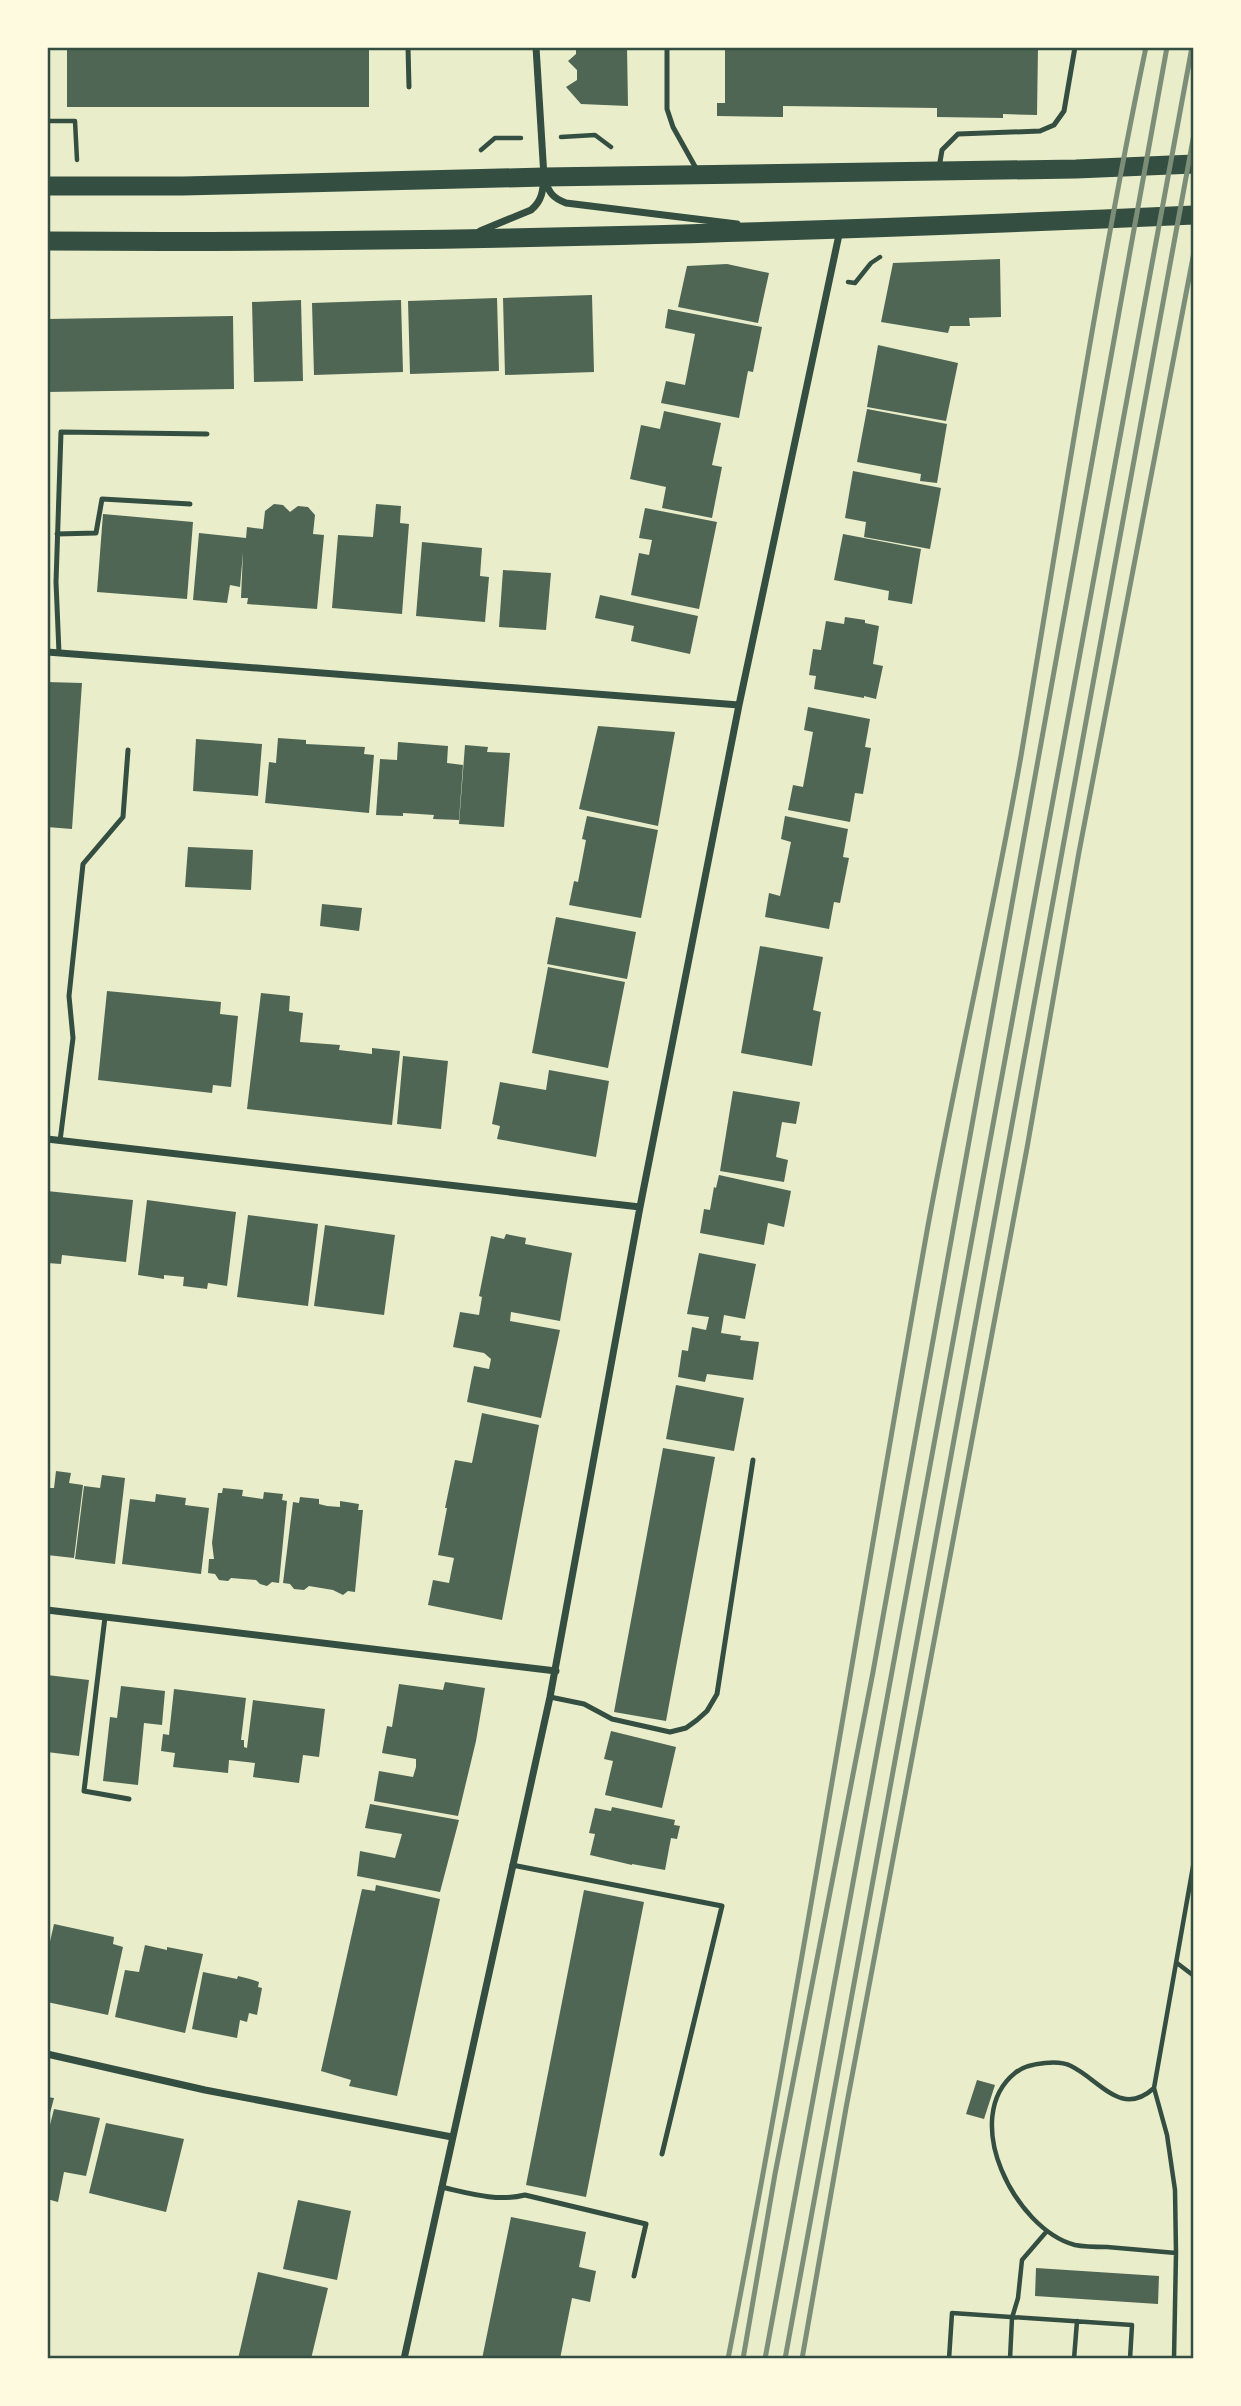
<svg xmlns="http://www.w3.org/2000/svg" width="1241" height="2406" viewBox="0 0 1241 2406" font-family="'PT Sans Narrow',sans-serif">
	<rect width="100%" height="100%" fill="#e9edc9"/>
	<!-- building -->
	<path fill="#4f6655" d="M67,47H369V107H67Z
		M576,47H627L628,106L581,104L566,87L577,80V70L568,61L576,54Z
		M725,47H1038L1037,115L1003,114V118L937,117V108L783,106V117L717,116V103H725Z
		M1000,259L1001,317L969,318L970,326H950L948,333L881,322L893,263Z
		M727,264L769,273L758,323L678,307L687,266Z
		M592,295L594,372L505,375L503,298Z
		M497,298L499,371L410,374L408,301Z
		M301,300L303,381L254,382L252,302Z
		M401,300L403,372L314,375L312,303Z
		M668,309L762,327L753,372L748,371L739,418L661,403L666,381L685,385L695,334L665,328Z
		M233,316L234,389L47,392V319Z
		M878,345L958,363L946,421L867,407Z
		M867,409L947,424L937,483L920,481L921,474L857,462Z
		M664,411L721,423L712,465L722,467L712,518L662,508L666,487L630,479L641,425L660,429Z
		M853,471L941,488L930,549L864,537L866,522L845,518Z
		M274,504L283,505L290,512L298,506L308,507L315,515L313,534L324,535L317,609L247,604L248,598H241L243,552L240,587L230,585L227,603L193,600L199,533L246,538L247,527L263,529L265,511Z
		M376,504L401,506L400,523L409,524L402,614L332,608L338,535L373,537Z
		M645,508L717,522L699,609L631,595L639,553L649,555L652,540L639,538Z
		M103,514L193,522L187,599L97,592Z
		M843,534L921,549L912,604L888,600L889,591L834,580Z
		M422,542L482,548L480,576L489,577L485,622L416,616Z
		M503,570L551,573L546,630L499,627Z
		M600,595L698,616L690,654L631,641L634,626L595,618Z
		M845,617L865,620V623L879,626L873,664L883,666L876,699L864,696V698L814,689L816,676L809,675L813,649L821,650L826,621L844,624Z
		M47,682L82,683L72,829L47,827Z
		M808,707L870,719L865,747L871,748L863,794L855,793L850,822L788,810L793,785L803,787L808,760L813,732L804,730Z
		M598,726L675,732L658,826L579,809Z
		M278,738L306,740V744L365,747L364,754L374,755L369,813L265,803L269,762L276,763Z
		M196,739L262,744L258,796L193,791Z
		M398,742L448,746L447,763L463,765L459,820L433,819L434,815L419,814L403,813V816L376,815L380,759L397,760Z
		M465,745L488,747L487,752L510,753L504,827L459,824Z
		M587,816L658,830L641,918L569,905L574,881L578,882L586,840L582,839Z
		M785,816L848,829L843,857L849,858L840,903L834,902L829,929L765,917L769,893L780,896L791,842L781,839Z
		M188,847L253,850L251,890L185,887Z
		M322,904L362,908L359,931L320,926Z
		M556,917L636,932L627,979L547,964Z
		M760,946L823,957L813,1010L821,1012L812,1066L741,1053Z
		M548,967L625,982L608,1068L532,1053Z
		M107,991L221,1002L220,1014L238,1016L231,1087L213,1085L212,1093L98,1080Z
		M261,993L290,996L289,1011L303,1013L300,1042L340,1045L339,1050L372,1054V1048L400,1051L392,1125L247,1109Z
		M403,1056L448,1061L441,1129L397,1124Z
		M549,1070L609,1081L596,1157L497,1139L500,1126L492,1124L500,1082L546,1090Z
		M733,1091L800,1102L796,1124L782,1122L776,1157L788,1160L784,1182L720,1171Z
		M719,1175L791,1191L784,1227L768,1223L764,1245L700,1233L704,1209L710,1210L714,1187L716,1188Z
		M47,1191L133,1200L126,1262L62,1255L61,1264L47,1263Z
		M147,1200L236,1212L227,1286L208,1283L207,1289L183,1286L184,1277L164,1275V1279L138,1275Z
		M248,1215L318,1224L308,1306L237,1297Z
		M325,1225L395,1235L384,1315L314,1306Z
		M506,1234L526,1238L525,1244L572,1253L560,1321L511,1312L510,1321L560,1330L541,1418L467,1402L474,1366L489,1369L491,1359L484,1353L453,1347L460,1312L479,1315L482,1297L479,1296L491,1236L504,1239Z
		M699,1253L756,1264L745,1319L724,1315L721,1333L741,1336L740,1340L759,1342L753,1380L707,1374L705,1382L678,1377L682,1350L688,1351L692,1327L706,1330L709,1317L687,1314Z
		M676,1385L744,1398L734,1451L666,1439Z
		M482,1413L539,1425L502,1620L428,1605L433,1580L449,1583L454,1558L438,1555L447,1508H445L455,1460L472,1463Z
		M663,1448L715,1457L666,1721L614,1712Z
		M56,1471L71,1473L69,1483L83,1485L74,1558L47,1555V1488H54Z
		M102,1475L125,1478L115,1564L75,1559L84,1486L100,1488Z
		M223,1488L243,1490L242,1496L263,1499L264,1492L283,1494L282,1500L287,1501L279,1583L272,1582L267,1586L260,1584L256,1580L231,1578L228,1581L219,1580L215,1574L208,1573L209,1559H214L212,1543L218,1493H222Z
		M156,1494L186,1498L185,1505L209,1508L201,1574L122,1564L130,1499L155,1502Z
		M300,1497L319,1499V1504L327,1506L340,1507V1501L359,1504L358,1510H363L355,1592L348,1591L343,1595L333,1590L309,1586L304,1590L294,1589L290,1584L283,1583L293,1502L299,1503Z
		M47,1675L89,1680L79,1756L47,1752Z
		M445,1682L485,1688L476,1741L458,1816L374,1801L379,1771L413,1777L416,1767V1759L382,1753L387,1726L392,1727L399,1684L443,1690Z
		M121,1686L165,1691L162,1725L144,1723L138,1785L103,1781L110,1717L117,1718Z
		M174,1689L246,1698L241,1740H244V1747L247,1748L253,1700L325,1709L319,1757L303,1755L299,1783L253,1777L255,1763L229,1760L228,1773L173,1767L175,1753L161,1751L163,1734L169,1735Z
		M611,1731L676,1747L662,1808L605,1795L613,1761L604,1759Z
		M370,1804L459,1820L440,1892L357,1876L360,1851L395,1858L402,1834L365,1828Z
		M612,1807L675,1820L674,1825L680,1826L677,1839L671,1838L665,1870L632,1864V1865L590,1855L595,1834L589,1833L595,1808L611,1811Z
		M376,1885L440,1899L397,2096L349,2086L351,2080L321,2071L362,1889L375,1891Z
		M584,1890L644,1902L586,2197L526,2185Z
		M54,1924L114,1937L113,1944L123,1947L108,2015L47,2002V1955Z
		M145,1945L167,1950V1947L203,1954L185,2033L115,2017L125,1970L139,1972Z
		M203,1972L237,1979L238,1976L250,1979L259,1982L258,1987L262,1988L257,2015L249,2013L247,2022L240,2020L237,2038L192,2029Z
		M977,2080L995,2085L984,2119L966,2114Z
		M47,2097L54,2098L48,2121H47Z
		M54,2109L100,2118L86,2176L64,2172L58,2202L47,2199L49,2169L47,2168V2137Z
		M106,2123L184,2139L166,2212L89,2193Z
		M298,2200L351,2211L337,2280L283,2269Z
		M511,2217L586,2232L579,2267L596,2271L590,2302L572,2298L560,2359H482Z
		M1036,2268L1159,2276L1158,2304L1035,2296Z
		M258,2272L328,2288L311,2359H238Z"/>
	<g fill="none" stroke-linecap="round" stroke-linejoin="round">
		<!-- path -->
		<path stroke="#344e41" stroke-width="4.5" d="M47,121H75L77,160
			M561,137L595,135L611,147
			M481,150L495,138H521
			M848,282L855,283L871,263L880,257
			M1177,1963L1194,1976
			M1154,2088C1121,2118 1100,2080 1071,2066C1063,2062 1054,2062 1045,2063C1035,2064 1023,2066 1015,2073C959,2118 1015,2229 1075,2245C1085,2247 1097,2247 1107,2247C1130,2249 1153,2251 1176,2253
			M949,2359L952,2313L1132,2325L1130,2359
			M1010,2359L1012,2318L1018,2298L1022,2260L1047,2231
			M1074,2359L1077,2321
			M1174,2359L1176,2253L1175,2190L1167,2135L1154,2088L1194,1861"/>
		<!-- service -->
		<path stroke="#344e41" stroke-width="5" d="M408,47L409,87
			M667,47V109L673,127L697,170
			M939,168L942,150L958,134L1040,131L1054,125L1064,111L1075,47
			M57,534L96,533L102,499L190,504
			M59,653L56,582L61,432L207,434
			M60,1141L73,1038L69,996L83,864L123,817L128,750
			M105,1617L84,1791L129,1799
			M550,1697L584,1704L612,1719L670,1732L686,1728L697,1720L707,1711L717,1694L753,1460
			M512,1865L722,1906L662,2154
			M441,2187C468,2193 497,2202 525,2195L646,2224L634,2276"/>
		<!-- minor -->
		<path stroke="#344e41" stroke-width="7" d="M545,180C549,193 553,198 566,203L737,224
			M480,231L531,210C542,201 543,191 544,177L536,47
			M47,652L739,705
			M47,1139L640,1207
			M47,1610L556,1671
			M47,2054L205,2090L452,2137
			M404,2359L550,1697L640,1207L739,705L840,230"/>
		<!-- trunk -->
		<path stroke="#344e41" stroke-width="19" d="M47,186H183L544,177L1076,169L1194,164
			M47,241C429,244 812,232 1194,215"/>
		<!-- rail -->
		<path stroke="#7c8e77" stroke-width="5" d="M728,2359C801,1984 860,1607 927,1231C956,1072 993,915 1021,756C1061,520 1097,282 1146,47
			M743,2359L775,2174L873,1672L1167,47
			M765,2359L1192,47
			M785,2359L1194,134
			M802,2359L846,2108L1027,1148L1079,852L1194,252"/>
	</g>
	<!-- border -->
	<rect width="1241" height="2406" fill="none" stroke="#fefae0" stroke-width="98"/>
	<rect x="49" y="49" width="1143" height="2308" fill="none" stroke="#344e41" stroke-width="2.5"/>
</svg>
